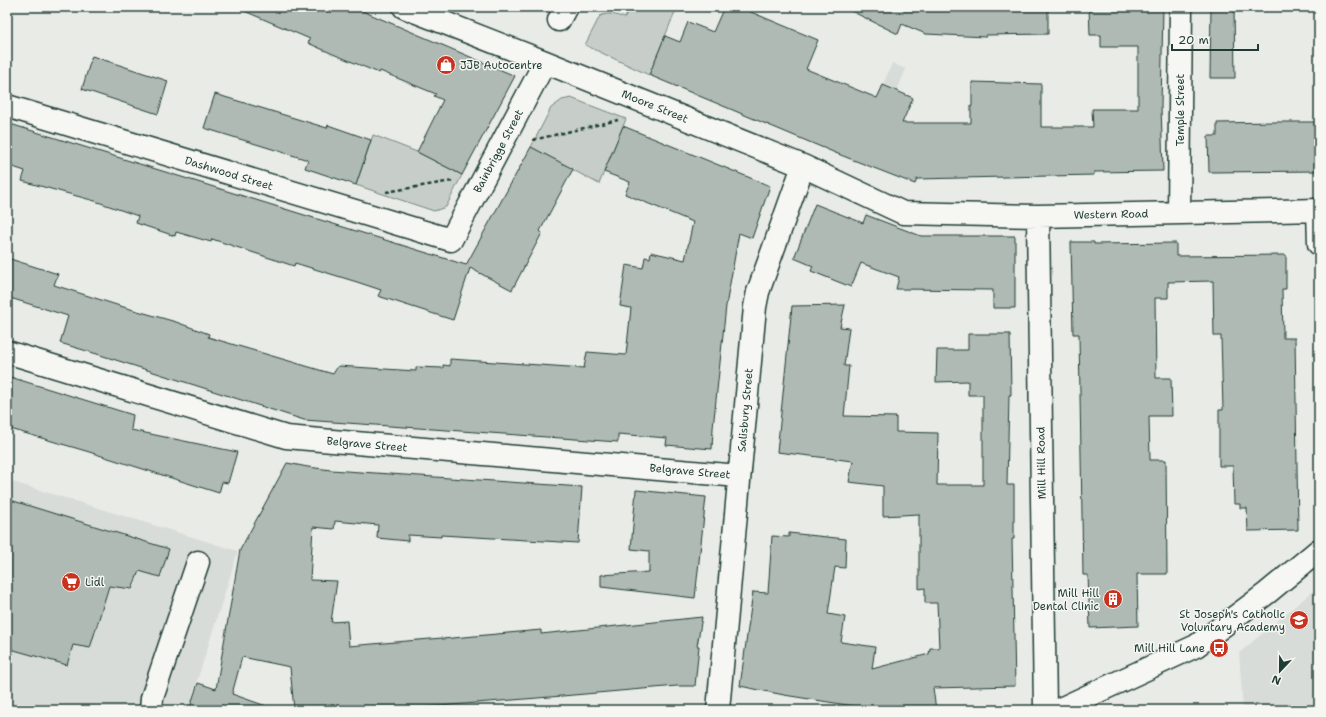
<svg xmlns="http://www.w3.org/2000/svg" width="1326" height="717" viewBox="0 0 1326 717" font-family="'Shantell Sans',sans-serif">
	<rect width="100%" height="100%" fill="#e9ebe7"/>
	<filter id="ink" filterUnits="userSpaceOnUse"><feTurbulence type="fractalNoise" baseFrequency=".025" numOctaves="2"/><feDisplacementMap in="SourceGraphic" scale="8" xChannelSelector="R" yChannelSelector="G"/><feConvolveMatrix kernelMatrix="1 2 1 2 8 2 1 2 1" color-interpolation-filters="sRGB"/></filter>
	<g filter="url(#ink)">
		<!-- built -->
		<path fill="#d8dcd8" d="M892,63L906,69L866,165L852,159Z
			M7,480L238,551L188,710H7Z
			M1319,586V710H1243L1239,653Z"/>
		<!-- green -->
		<path fill="#c7cec9" stroke="#73867e" d="M630,7H677L649,75L585,45L600,16C609,12 616,15 625,18Z
			M571,98L626,119L599,184L531,147L551,108L562,100Z
			M373,135L417,152L462,175L446,207L434,211L356,185Z"/>
		<!-- building -->
		<path fill="#b0bab5" stroke="#1f3d34" d="M235,7H353L515,76L462,175L417,152L443,100L434,96L436,94L380,71L379,73L333,54L308,43L310,39Z
			M724,7H739L818,40L806,69L877,98L883,85L913,98L902,123H971V106H972V82L1041,84V127H1093L1092,109H1138V47H1101V35H1090L1089,7H1163L1161,106L1163,171L1094,172V175L917,179L915,184L838,154L649,75L665,36L680,42L688,22L713,32Z
			M843,7H1048V34L986,35V37L926,34L902,24L898,34Z
			M1211,7H1234L1235,78H1210Z
			M92,56L168,81L158,114L82,89Z
			M215,94L327,128L328,125L371,140L356,185L305,168L308,160L204,128Z
			M1275,122H1319V171L1209,172L1208,136H1217V123Z
			M7,123L466,265L531,147L573,169L540,231L542,233L512,290L470,268L453,320L378,296L381,290L357,282L295,263L294,266L212,239L211,242L176,232L175,236L136,223L138,216L95,201L22,181L25,171L7,165Z
			M623,126L770,186L752,238L739,233L726,306L713,428L712,449L666,445L667,438L618,434V442L304,420L97,354L60,343L68,316L7,297V258L58,274L54,285L120,306L176,322L209,334L208,337L333,374L338,366L416,371V367L443,368V365L450,366V359L584,368L587,352L626,355L631,308L620,306L626,265L643,268L645,257L650,258L651,252L685,260L693,222L625,194L630,182L604,172Z
			M815,204L863,223L866,215L921,236H1015V308H993V290L896,289L899,277L861,263L851,287L811,271L813,266L794,258Z
			M1071,242H1094V244L1176,243V256L1286,255V289H1282L1283,338H1295L1298,530L1248,531L1247,508H1240V504H1234L1233,466H1219V410H1223L1221,336H1214L1213,281L1168,282V298H1155L1156,378H1171L1172,416H1149L1150,460H1166L1167,574H1137L1138,626L1090,628L1088,575H1083L1079,334H1073Z
			M845,305L840,327L849,328L844,366H849L844,416L896,417V432L938,433L937,485H983V395H968V381L936,382L937,350H968V334H1010L1011,395H1009L1007,485H1014V539H1012L1015,686L933,688L936,710H879L784,695L740,686L753,592L768,593L772,536L789,537V533L846,539L845,568L835,567L828,614L845,617L841,642L875,647L872,669L929,654L930,648H939L937,603H925V588L919,589V514L883,516V486L849,482L853,461L777,452L792,306Z
			M7,376L133,415L131,430L237,452L228,483L222,482L219,493L86,451L7,428Z
			M287,463L308,467L331,470L582,487L578,543L441,535V537L408,535V541L377,538L378,525L335,521L334,529L313,527L310,580L337,581L331,622L347,621L349,646L442,638V639L541,630V634L702,617L697,646H699L695,686H677L562,696L390,710H294L290,667L242,657L232,694L266,706V710H189L198,683L216,689L240,550Z
			M636,490L706,497L695,598L601,587V575L649,572V551L631,549Z
			M7,499L169,549L160,577L139,571L132,589L109,586L90,648L73,645L67,665L7,648Z"/>
		<g fill="none" stroke-linecap="round" stroke-linejoin="round">
			<defs>
				<path id="minor" d="M404,7L545,62L803,166L903,213L1038,216L1319,210
					M559,20L566,7
					M7,106L451,240L545,62
					M1318,210L1319,244
					M1179,213L1181,7
					M1038,216L1045,710
					M7,352L286,437L739,476
					M151,710L152,698L198,562
					M718,710L755,307L758,292L803,166
					M1058,710L1196,646L1267,593L1319,550"/>
			</defs>
			<!-- minor casing -->
			<use href="#minor" stroke="#1f3d34" stroke-width="25"/>
			<!-- path -->
			<path stroke="#1f3d34" stroke-width="2.5" stroke-dasharray="4 3" stroke-linecap="butt" d="M533,140L618,120
				M386,192L452,181"/>
			<!-- minor -->
			<use href="#minor" stroke="#f6f6f2" stroke-width="22"/>
		</g>
	</g>
	<!-- icons -->
	<defs>
		<symbol id="shop-disc" viewBox="-11 -11 22 22"><circle r="9.5" fill="#c8321e" stroke="#f6f6f2"/><path d="M-5-2.5h2.3a2.7 3.5 0 0 1 5.4 0H5L5.5 6h-11ZM-1.5-2.5h3a1.5 2.3 0 0 0-3 0Z" fill="#fff"/></symbol>
		<symbol id="supermarket-disc" viewBox="-11 -11 22 22"><circle r="9.5" fill="#c8321e" stroke="#f6f6f2"/><path d="M-6-5.5h2.5l.6 2H6L4.5 2H-2.5L-4.4-4H-6ZM-1.5 3.2a1.3 1.3 0 1 0 .1 0ZM3 3.2a1.3 1.3 0 1 0 .1 0Z" fill="#fff"/></symbol>
		<symbol id="building-disc" viewBox="-11 -11 22 22"><circle r="9.5" fill="#c8321e" stroke="#f6f6f2"/><path d="M-4-6H4V6H1V3H-1V6H-4ZM-2.5-4.3h1.7v1.8h-1.7ZM.8-4.3h1.7v1.8H.8ZM-2.5-1h1.7V.8h-1.7ZM.8-1h1.7V.8H.8Z" fill="#fff"/></symbol>
		<symbol id="school-disc" viewBox="-11 -11 22 22"><circle r="9.5" fill="#c8321e" stroke="#f6f6f2"/><path d="M0-5L7-2L0 1L-7-2ZM-4 1L0 2.5L4 1V4Q0 6-4 4Z" fill="#fff"/></symbol>
		<symbol id="bus-disc" viewBox="-11 -11 22 22"><circle r="9.5" fill="#c8321e" stroke="#f6f6f2"/><path d="M-5-6H5V4H4V6H2V4H-2V6H-4V4H-5ZM-3.5-4V0h7V-4ZM-3.5 1.2v1.5H-2V1.2ZM2 1.2v1.5H3.5V1.2Z" fill="#fff"/></symbol>
	</defs>
	<g fill-rule="evenodd">
		<use href="#shop-disc" x="435" y="54" width="22" height="22"/>
		<use href="#supermarket-disc" x="60" y="571" width="22" height="22"/>
		<use href="#building-disc" x="1102" y="588" width="22" height="22"/>
		<use href="#school-disc" x="1288" y="609" width="22" height="22"/>
		<use href="#bus-disc" x="1208" y="637" width="22" height="22"/>
	</g>
	<g text-anchor="middle" stroke-width="3" stroke-linejoin="round" paint-order="stroke">
		<!-- poi labels -->
		<g font-size="11" fill="#1f3d34" stroke="#f6f6f2" text-anchor="end">
			<text x="460" y="69" text-anchor="start">JJB Autocentre</text>
			<text x="85" y="586" text-anchor="start">Lidl</text>
			<text x="1099" y="597">Mill Hill<tspan x="1099" dy="13">Dental Clinic</tspan></text>
			<text x="1285" y="618">St Joseph's Catholic<tspan x="1285" dy="13">Voluntary Academy</tspan></text>
			<text x="1205" y="652">Mill Hill Lane</text>
		</g>
		<!-- street labels -->
		<g font-size="11" fill="#1f3d34" stroke="#f6f6f2">
			<text transform="translate(655 106) rotate(22)" y="4">Moore Street</text>
			<text transform="translate(1180 110) rotate(-90)" y="4">Temple Street</text>
			<text transform="translate(498 151) rotate(-62)" y="4">Bainbrigge Street</text>
			<text transform="translate(229 173) rotate(17)" y="4">Dashwood Street</text>
			<text transform="translate(1111 214) rotate(-1)" y="4">Western Road</text>
			<text transform="translate(745 410) rotate(-85)" y="4">Salisbury Street</text>
			<text transform="translate(367 444) rotate(5)" y="4">Belgrave Street</text>
			<text transform="translate(1041 463) rotate(-91)" y="4">Mill Hill Road</text>
			<text transform="translate(690 471) rotate(5)" y="4">Belgrave Street</text>
		</g>
	</g>
	<!-- margin -->
	<rect width="1326" height="717" fill="none" stroke="#f6f6f2" stroke-width="24"/>
	<rect x="12" y="12" width="1302" height="693" fill="none" stroke="#1f3d34" stroke-width="1.5" filter="url(#ink)"/>
	<!-- north arrow -->
	<g transform="translate(1280 671) rotate(202)" stroke="#f6f6f2" stroke-width="3" paint-order="stroke">
	<path d="M0-3L7 15L0 10L-7 15Z" fill="#1f3d34"/>
	<text y="-6" font-size="11" font-weight="bold" text-anchor="middle" fill="#1f3d34">N</text>
	</g>
	<!-- scale -->
	<path d="M1172 44v6h86v-6" fill="none" stroke="#1f3d34" stroke-width="2"/>
	<text x="1178" y="44" font-size="12" fill="#1f3d34" stroke="#f6f6f2" stroke-width="3" paint-order="stroke">20 m</text>
</svg>
